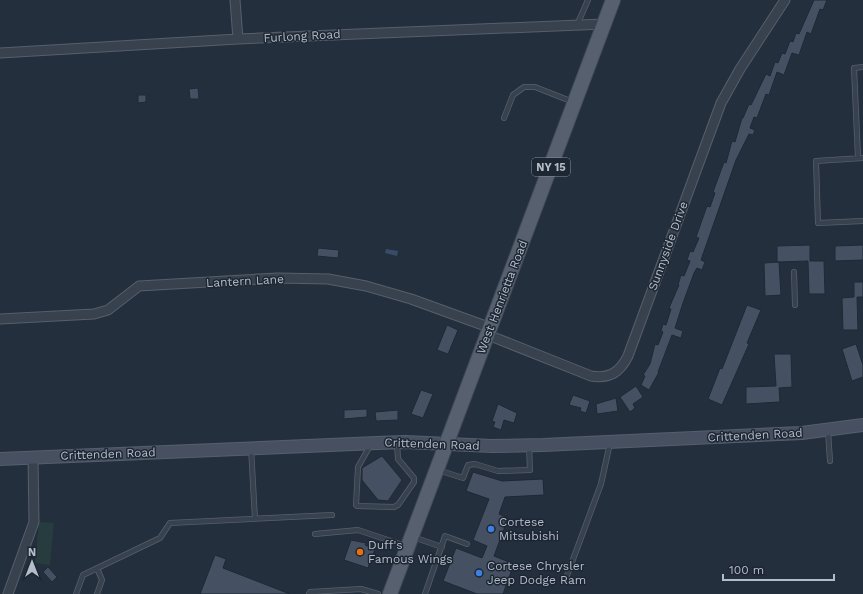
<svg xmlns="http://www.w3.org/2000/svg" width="863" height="594" viewBox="0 0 863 594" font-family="'Work Sans',sans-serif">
	<rect width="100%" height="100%" fill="#242f3e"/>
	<!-- green -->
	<path fill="#263c3f" d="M39,522L54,523L50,565L35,563Z"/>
	<!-- water -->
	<path fill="#394c67" d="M386,249L398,251L397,256L385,253Z"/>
	<!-- building -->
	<path fill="#455162" stroke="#1f2835" d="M814,0H827L823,10L820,9L811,34L807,32L799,55L792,53L784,75L777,72L769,95L766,94L757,118L754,117L750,128L755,130L753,135L749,134L736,160L701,260L705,262L702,270L697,268L694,273L683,303L675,328L683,331L681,338L672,335L658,372H659L649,390L641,385L645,376L643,375L650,364L655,344L658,345L663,332L661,331L663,324L666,325L671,309L669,308L679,285H678L681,275L684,276L690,261L687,260L690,251L693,252L699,238L696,237L707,206L710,207L715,193L713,192L724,162L726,163L732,141L735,142L742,118H743L749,104L751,105L766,74L770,76L775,62L778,63L782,53L785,54L790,41L793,42L796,33L799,34Z
		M198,88L199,99H190L189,89Z
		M138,95H146V102L138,103Z
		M810,245V261H824L825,294H809L808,261L777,262V246Z
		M863,245V260L835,261V246Z
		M318,248L339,250L338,258L317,256Z
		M779,262L781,295L765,296L764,263Z
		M854,282H863V297H857L858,330H843L842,298L854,297Z
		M747,305L761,310L747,343L749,344L722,405L708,399L720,368L722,369Z
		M447,325L458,330L448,354L437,350Z
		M856,344L863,365V377L852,381L842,349Z
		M774,354H791L792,387L779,388L780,402L746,404V387L776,386Z
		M636,386L643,397L633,404L635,408L630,412L620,397Z
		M421,390L433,394L423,418L411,414Z
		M573,395L590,401L586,413L580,411L581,408L569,405Z
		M616,398L618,411L597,414L596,404Z
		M498,404L517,413L514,423L504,420L501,430L493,427L495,422L492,421Z
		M367,409V417L344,419V410Z
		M398,410V420L376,421L375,412Z
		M382,456L402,480L388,501L378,500L362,480V468Z
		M473,472L502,481L543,479L544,495L505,497L499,514L508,518L494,556L514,564L503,594H477L443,581L456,548L482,558L487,546L473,540L489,499L466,491Z
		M351,540L366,543L365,545L375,549L368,568L344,560Z
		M215,555L226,559L223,568L290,594H200Z
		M48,567L57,577L52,582L43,572Z"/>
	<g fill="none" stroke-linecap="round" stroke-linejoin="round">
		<defs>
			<path id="lane" d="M577,25L588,0
				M504,118L513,95L524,87H535L573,102
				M858,158L854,68L863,67
				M863,158L816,161L818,223L863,221
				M794,272L795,305
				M828,431L830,461
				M371,444L358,467L356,505L357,506L394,507L398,505L414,482V478L398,459L397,444
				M251,448L255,519
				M438,470L463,478L468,465L475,464L498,471L530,470L529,445
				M315,534L358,530L406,546
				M413,537L442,547
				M97,568L102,580L97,594
				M565,581L601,484L610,443
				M76,594L83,575L160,538L170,523L332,515
				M309,594L310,592L361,589L378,594
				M425,594L445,536L467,544"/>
			<path id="street" d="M235,0L238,39
				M0,53L238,39L604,24
				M0,319L94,314L108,310L139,286L278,278L328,279L366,286L411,299L491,328
				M488,335L591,376C610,379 620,372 628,356L721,103L740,69L785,0
				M8,594L34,522L33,457"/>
			<path id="secondary" d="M0,459L377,443L405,442L492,446L543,445L802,433L863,425"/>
			<path id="primary" d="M390,594L613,0"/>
		</defs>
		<!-- lane casing -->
		<use href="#lane" stroke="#565f6c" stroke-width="6"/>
		<!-- street casing -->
		<use href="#street" stroke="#565f6c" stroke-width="11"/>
		<!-- secondary casing -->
		<use href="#secondary" stroke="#565f6c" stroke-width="14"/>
		<!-- primary casing -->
		<use href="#primary" stroke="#414a57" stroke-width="16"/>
		<!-- lane -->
		<use href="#lane" stroke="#38414e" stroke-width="4.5"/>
		<!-- street -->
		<use href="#street" stroke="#38414e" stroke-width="9"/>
		<!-- secondary -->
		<use href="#secondary" stroke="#465061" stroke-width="12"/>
		<!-- primary -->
		<use href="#primary" stroke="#56606e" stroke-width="14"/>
	</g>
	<!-- markers -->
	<g fill="#3f7fe0" stroke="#1d2633" stroke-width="1.5">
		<circle cx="491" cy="529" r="4"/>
		<circle cx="479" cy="573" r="4"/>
	</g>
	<circle fill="#e8710a" stroke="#1d2633" stroke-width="1.5" cx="360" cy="552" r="4"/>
	<g text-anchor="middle" stroke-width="3" stroke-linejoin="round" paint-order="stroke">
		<!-- shield labels -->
		<rect fill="#1d2633" stroke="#878f9c" stroke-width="1" x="532" y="158" width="38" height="18" rx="3"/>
		<g font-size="11" font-weight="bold" fill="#b4bcc9">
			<text x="551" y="171">NY 15</text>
		</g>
		<!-- street labels -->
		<g font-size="12" fill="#b4bcc9" stroke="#1d2633">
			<text transform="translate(302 36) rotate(-3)" y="4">Furlong Road</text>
			<text transform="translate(668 246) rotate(-70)" y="4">Sunnyside Drive</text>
			<text transform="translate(245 281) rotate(-3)" y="4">Lantern Lane</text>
			<text transform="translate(502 297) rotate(-69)" y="4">West Henrietta Road</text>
			<text transform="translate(755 435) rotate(-3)" y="4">Crittenden Road</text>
			<text transform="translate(432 444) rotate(2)" y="4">Crittenden Road</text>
			<text transform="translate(108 454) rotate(-2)" y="4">Crittenden Road</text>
		</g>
		<!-- poi labels -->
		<g font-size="12" fill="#b4bcc9" stroke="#1d2633" text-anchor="start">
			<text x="499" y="526">Cortese<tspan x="499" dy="14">Mitsubishi</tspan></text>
			<text x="368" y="549">Duff's<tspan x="368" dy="14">Famous Wings</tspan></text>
			<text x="487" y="570">Cortese Chrysler<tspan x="487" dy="14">Jeep Dodge Ram</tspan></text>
		</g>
	</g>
	<!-- north arrow -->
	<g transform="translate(32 562)" stroke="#1d2633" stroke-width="3" paint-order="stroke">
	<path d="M0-3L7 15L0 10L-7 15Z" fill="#b4bcc9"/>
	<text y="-6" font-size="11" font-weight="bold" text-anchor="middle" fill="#b4bcc9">N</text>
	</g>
	<!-- scale -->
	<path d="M723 574v6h111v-6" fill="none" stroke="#b4bcc9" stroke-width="2"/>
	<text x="729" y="574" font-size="12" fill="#b4bcc9" stroke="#1d2633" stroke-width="3" paint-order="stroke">100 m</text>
</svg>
